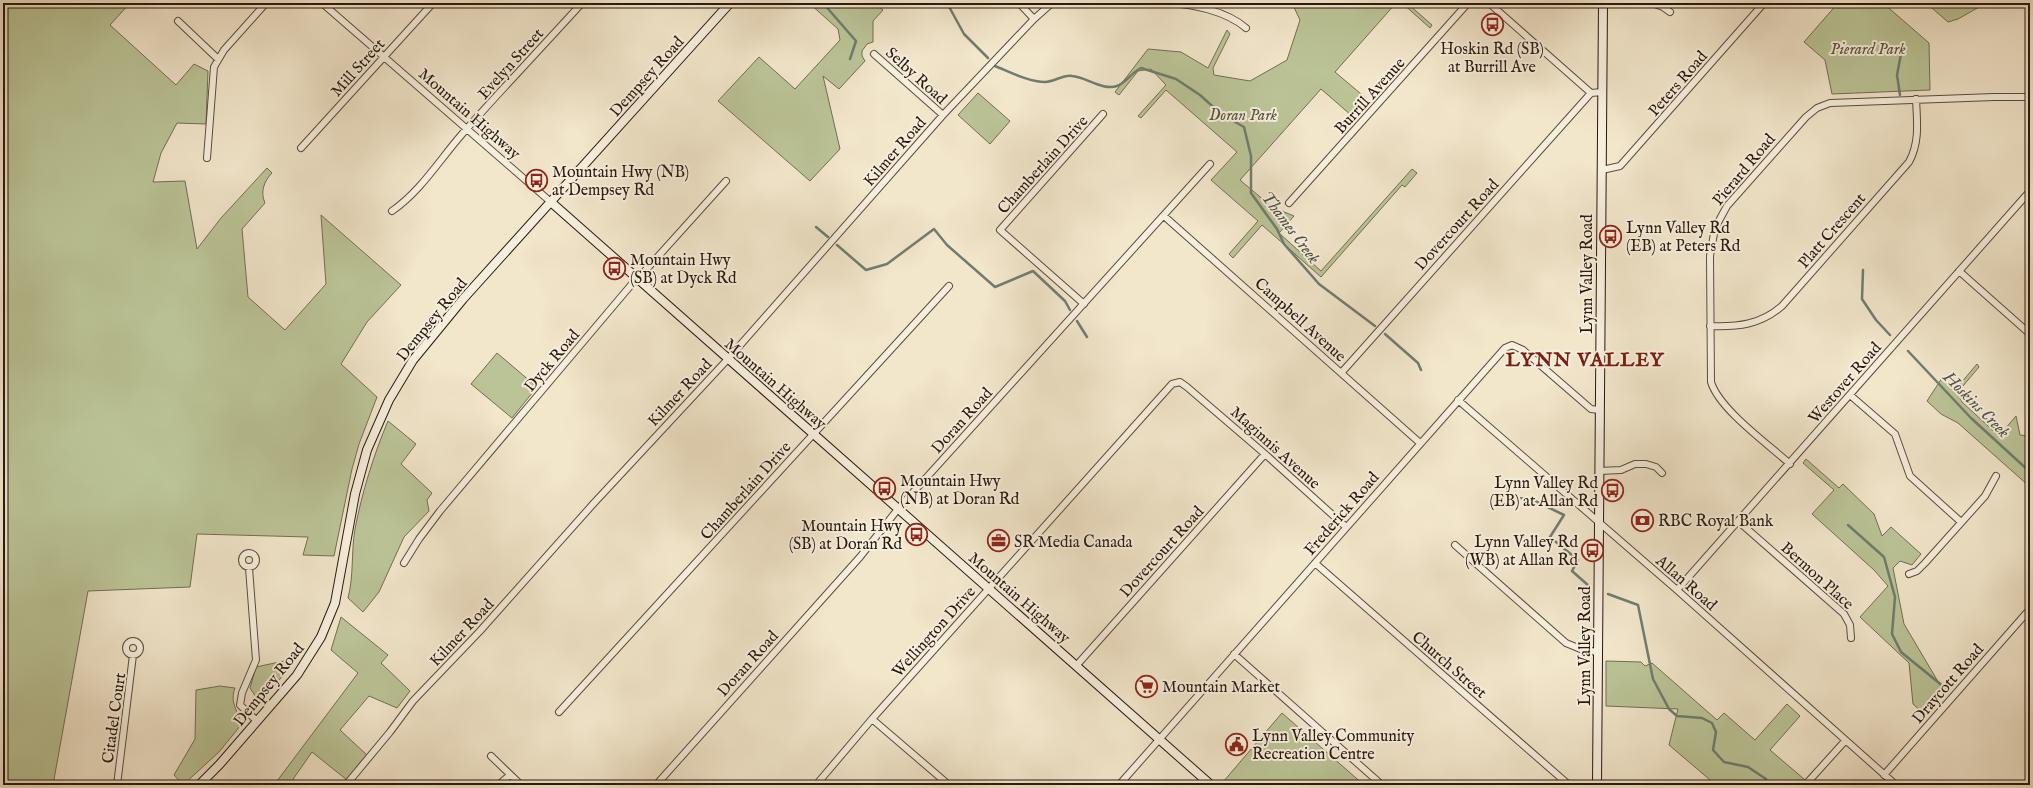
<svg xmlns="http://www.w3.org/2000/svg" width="2033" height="788" viewBox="0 0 2033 788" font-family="'IM FELL English',serif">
	<rect width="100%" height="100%" fill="#f2e6cb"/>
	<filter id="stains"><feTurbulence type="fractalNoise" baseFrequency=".005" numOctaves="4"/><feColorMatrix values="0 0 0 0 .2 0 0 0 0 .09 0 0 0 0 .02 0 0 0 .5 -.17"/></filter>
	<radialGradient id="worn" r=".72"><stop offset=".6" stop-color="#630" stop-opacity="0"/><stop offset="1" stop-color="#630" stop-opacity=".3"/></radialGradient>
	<!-- green -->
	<path fill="#bbc497" stroke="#726e53" d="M3,3H130L110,25L176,85L194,64L208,71L206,124L177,123L161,153L153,182L185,181L197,249L221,218L267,168L272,173C264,181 260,192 265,203L242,229L248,297L285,330L326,284L321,215L401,285L367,322L341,364L377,397L359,444L352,469L334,556L303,555L308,537L197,534L190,587L88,591L53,785H3Z
		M809,3H874L883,10L873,21V42L867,44L862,51V56L865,61L839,89L823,76L840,149L810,181L718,101L759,57L795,89L840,40L838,29Z
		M1292,3H1396L1335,72L1367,99L1352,116L1321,89L1240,180L1272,207L1294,216L1279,233L1321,271L1412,169L1417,173L1405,187L1402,185L1321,277L1262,225L1233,258L1229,254L1258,221L1211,180L1237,152L1166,90L1141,118L1138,116L1166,85L1151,69L1138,71L1119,95L1115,92L1148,49L1181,52L1208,68L1227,30L1230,34L1213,68L1214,75L1250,81L1287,60L1300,20Z
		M1402,3H1407L1432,25L1430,28Z
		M1838,3H1883L1929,43L1930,90L1832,94L1825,60L1804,42Z
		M1926,3H1986L1958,19L1948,22Z
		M978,93L1010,121L990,144L958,115Z
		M497,353L537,387L512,418L471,384Z
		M1977,364L1979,367L1957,393L1962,402L1999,436L2016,416L2020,435L2029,436L2026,453L2030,457V487L1958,423L1941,414L1927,401L1942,378L1955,390Z
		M388,421L416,444L401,464L432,493L427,500L429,511L404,537L379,592L363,612L348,598C354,575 351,552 355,529C362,492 374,454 388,421Z
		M1806,459L1839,488L1843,484L1874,514L1882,536L1891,527L1921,554L1912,565L1900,561L1893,568L1904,624L1943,690L1923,713L1913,704L1909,663L1860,617L1888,586L1874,570L1812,514L1834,490L1803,463Z
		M341,617L388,655L381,663L410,691L397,708L369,696L340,730L367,755L347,780L312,752L289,785H274L358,673L331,650Z
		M284,661L290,667L265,697L261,700L256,697L250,688L256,667Z
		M1606,661L1641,662L1645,666L1652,663L1717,720L1724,713L1755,740L1787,704L1800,716L1770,750L1811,785H1741L1739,784L1716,785L1669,745L1678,709L1606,706Z
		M220,686L235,688C229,703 239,712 241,725L219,752L183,785L174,775L195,739L196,690Z
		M1282,713L1364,785H1226L1223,782Z"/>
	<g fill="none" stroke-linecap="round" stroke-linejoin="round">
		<!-- stream -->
		<path stroke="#6e7d71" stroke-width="2.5" d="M823,3L856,41L850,59
			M947,3L964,34L988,58
			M995,66C1010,72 1029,82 1045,82C1054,82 1064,74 1072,76C1086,77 1103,91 1117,86C1126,83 1131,73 1141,68L1176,79L1200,95L1221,114L1244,127L1251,156V193L1277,229L1284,244L1319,284L1375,326
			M1900,95L1897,75L1903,43
			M816,227L828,237
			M837,245L866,270L887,264L934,229L947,245L995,287L1033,271L1065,301L1070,310
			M1863,270L1862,299L1876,320L1890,335
			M1077,321L1087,337
			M1385,334L1418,363L1421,370
			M1908,351L1971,418L2030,472
			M1506,486L1512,497L1533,500L1564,515L1550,537L1578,560L1572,571L1589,586
			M1848,525L1884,557L1895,597L1892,634L1901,652L1949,691
			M1608,594L1638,605L1653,679L1669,709L1677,716L1702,718L1712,723L1716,732L1713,750L1724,762L1748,767L1766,779L1768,785"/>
		<defs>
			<path id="street" d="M322,3L552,203
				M1019,3L1034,19
				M1167,3C1193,4 1226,11 1246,28
				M1489,3L1591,93L1602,92
				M1652,3L1663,7L1670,12
				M178,21L218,59
				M874,54L943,115
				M301,148L433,3
				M207,158L214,67L224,50L266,3
				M1602,170L1620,166L1764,3
				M1289,203L1468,3
				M392,211C421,191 440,159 463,133C502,89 543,46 582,3
				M1164,216L1420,443
				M1959,271L2030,334
				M1084,304L1000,230L1103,114
				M1710,326C1738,327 1760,325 1782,306L1909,162C1920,142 1917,121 1916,99
				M1342,372L1591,93
				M1850,395L1895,434L1910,476L1961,522
				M1458,400L1677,590L1896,785
				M1790,464C1768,444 1719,409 1711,382L1710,256L1715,228L1727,206L1806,117L1817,108L1830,103L1994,97H2030
				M1599,471L1621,470L1635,464H1646L1656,467L1662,473
				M1738,521L1844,614L1850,625L1851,638
				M1455,545L1566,643L1583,650L1598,652
				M242 560a7 7 0 1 1 14 0a7 7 0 1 1-14 0Z
				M404,563L419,539L440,511L637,278L644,272L726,181
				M1315,563L1569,785
				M249,568L256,660L242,693L240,705L257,721
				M1909,574L1917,571L1925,563L1985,496L1996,476
				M1677,590L2030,191
				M126 648a7 7 0 1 1 14 0a7 7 0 1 1-14 0Z
				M1234,654L1382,785
				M1076,666L1265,454
				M559,712L949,286
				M872,719L949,785
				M491,756L521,785
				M1884,775L2030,609
				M1807,783L1845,741
				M117,785L133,655
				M346,785L390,732L413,701L480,631L594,503L727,360L943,115L1034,19L1052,3
				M498,785L510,775
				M656,785L860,557L898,509L1210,164
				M816,785L872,719L1172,384L1180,382L1187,387L1265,454L1346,527
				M1119,785L1505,348L1512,345L1523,350L1591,409L1599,410"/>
			<path id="secondary" d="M552,203L1211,785
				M199,785L219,765L297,675L321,637L335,603L355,494L367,450L389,400L413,360L463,299L730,3
				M1597,785L1603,3"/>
		</defs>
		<!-- street casing -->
		<use href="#street" stroke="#5b4c3e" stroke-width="8"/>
		<!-- secondary casing -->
		<use href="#secondary" stroke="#29180f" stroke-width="10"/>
		<!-- street -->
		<use href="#street" stroke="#f7efdd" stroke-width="6"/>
		<!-- secondary -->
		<use href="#secondary" stroke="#f7efdd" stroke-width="8"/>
	</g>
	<!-- icons -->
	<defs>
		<symbol id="bus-ring" viewBox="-11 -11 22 22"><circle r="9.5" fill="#f7efdd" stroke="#8f2418" stroke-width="1.5"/><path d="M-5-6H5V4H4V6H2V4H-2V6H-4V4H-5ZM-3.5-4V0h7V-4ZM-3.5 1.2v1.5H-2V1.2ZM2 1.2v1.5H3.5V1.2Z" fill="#8f2418"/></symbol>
		<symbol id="bank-ring" viewBox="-11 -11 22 22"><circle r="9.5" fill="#f7efdd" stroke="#8f2418" stroke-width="1.5"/><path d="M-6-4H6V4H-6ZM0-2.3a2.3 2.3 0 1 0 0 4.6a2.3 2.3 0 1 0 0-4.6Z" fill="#8f2418"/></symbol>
		<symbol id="office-ring" viewBox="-11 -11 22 22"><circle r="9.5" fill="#f7efdd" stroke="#8f2418" stroke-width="1.5"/><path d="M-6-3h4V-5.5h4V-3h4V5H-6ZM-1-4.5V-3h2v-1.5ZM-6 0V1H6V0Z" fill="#8f2418"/></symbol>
		<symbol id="supermarket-ring" viewBox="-11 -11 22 22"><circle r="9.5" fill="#f7efdd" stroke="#8f2418" stroke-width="1.5"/><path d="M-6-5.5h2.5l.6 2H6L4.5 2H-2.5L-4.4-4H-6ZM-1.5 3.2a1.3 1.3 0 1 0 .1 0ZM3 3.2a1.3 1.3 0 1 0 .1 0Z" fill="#8f2418"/></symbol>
		<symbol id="civic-ring" viewBox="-11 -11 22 22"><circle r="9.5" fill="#f7efdd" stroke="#8f2418" stroke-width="1.5"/><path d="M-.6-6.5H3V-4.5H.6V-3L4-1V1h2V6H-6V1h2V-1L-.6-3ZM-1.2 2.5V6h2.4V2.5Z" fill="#8f2418"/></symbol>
	</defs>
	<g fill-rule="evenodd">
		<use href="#bus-ring" x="1480" y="12" width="25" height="25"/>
		<use href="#bus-ring" x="524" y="168" width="25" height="25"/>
		<use href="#bus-ring" x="1598" y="224" width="25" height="25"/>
		<use href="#bus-ring" x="602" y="256" width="25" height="25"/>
		<use href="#bus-ring" x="872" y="476" width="25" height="25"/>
		<use href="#bus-ring" x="1600" y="478" width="25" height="25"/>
		<use href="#bank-ring" x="1630" y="508" width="25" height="25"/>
		<use href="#bus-ring" x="904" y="522" width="25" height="25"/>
		<use href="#office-ring" x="986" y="528" width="25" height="25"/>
		<use href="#bus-ring" x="1580" y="538" width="25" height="25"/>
		<use href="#supermarket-ring" x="1134" y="674" width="25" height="25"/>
		<use href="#civic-ring" x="1224" y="732" width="25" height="25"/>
	</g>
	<g text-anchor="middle" stroke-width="4" stroke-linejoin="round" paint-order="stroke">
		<!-- poi labels -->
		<g font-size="16" fill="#29180f" stroke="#f7efdd" text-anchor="start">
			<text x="1492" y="54" text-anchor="middle">Hoskin Rd (SB)<tspan x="1492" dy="18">at Burrill Ave</tspan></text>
			<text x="552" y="177">Mountain Hwy (NB)<tspan x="552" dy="18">at Dempsey Rd</tspan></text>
			<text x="1626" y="233">Lynn Valley Rd<tspan x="1626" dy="18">(EB) at Peters Rd</tspan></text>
			<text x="630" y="265">Mountain Hwy<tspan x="630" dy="18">(SB) at Dyck Rd</tspan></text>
			<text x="900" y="486">Mountain Hwy<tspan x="900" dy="18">(NB) at Doran Rd</tspan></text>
			<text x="1598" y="488" text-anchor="end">Lynn Valley Rd<tspan x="1598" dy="18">(EB) at Allan Rd</tspan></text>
			<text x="1658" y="526">RBC Royal Bank</text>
			<text x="902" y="531" text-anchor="end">Mountain Hwy<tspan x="902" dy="18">(SB) at Doran Rd</tspan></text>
			<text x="1014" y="547">SR Media Canada</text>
			<text x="1578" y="547" text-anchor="end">Lynn Valley Rd<tspan x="1578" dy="18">(WB) at Allan Rd</tspan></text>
			<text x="1162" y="692">Mountain Market</text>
			<text x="1252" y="741">Lynn Valley Community<tspan x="1252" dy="18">Recreation Centre</tspan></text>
		</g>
		<!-- park labels -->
		<g font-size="16" font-style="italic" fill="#5c543f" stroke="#f7efdd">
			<text x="1868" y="54">Pierard Park</text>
			<text x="1243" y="120">Doran Park</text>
		</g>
		<!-- street labels -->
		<g font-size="16" fill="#29180f" stroke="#f7efdd">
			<text transform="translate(510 63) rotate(-48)" y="6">Evelyn Street</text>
			<text transform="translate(357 67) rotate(-48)" y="6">Mill Street</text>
			<text transform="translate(917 75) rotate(42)" y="6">Selby Road</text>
			<text transform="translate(646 76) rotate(-48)" y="6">Dempsey Road</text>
			<text transform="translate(1677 83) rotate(-49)" y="6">Peters Road</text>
			<text transform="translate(1369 95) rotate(-48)" y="6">Burrill Avenue</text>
			<text transform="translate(470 113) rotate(41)" y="6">Mountain Highway</text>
			<text transform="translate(894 151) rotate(-49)" y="6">Kilmer Road</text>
			<text transform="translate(1042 164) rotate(-48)" y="6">Chamberlain Drive</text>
			<text transform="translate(1743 169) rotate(-50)" y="6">Pierard Road</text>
			<text transform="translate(1456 224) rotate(-48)" y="6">Dovercourt Road</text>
			<text transform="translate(1831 230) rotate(-49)" y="6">Platt Crescent</text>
			<text transform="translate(1586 274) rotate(-90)" y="6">Lynn Valley Road</text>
			<text transform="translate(431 319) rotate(-51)" y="6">Dempsey Road</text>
			<text transform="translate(1301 319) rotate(42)" y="6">Campbell Avenue</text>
			<text transform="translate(551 360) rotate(-50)" y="6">Dyck Road</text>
			<text transform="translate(1844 382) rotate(-49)" y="6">Westover Road</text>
			<text transform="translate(776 383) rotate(41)" y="6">Mountain Highway</text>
			<text transform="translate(679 392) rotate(-47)" y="6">Kilmer Road</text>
			<text transform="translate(961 420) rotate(-48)" y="6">Doran Road</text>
			<text transform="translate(1276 447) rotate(42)" y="6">Maginnis Avenue</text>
			<text transform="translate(745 490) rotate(-48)" y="6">Chamberlain Drive</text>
			<text transform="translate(1341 513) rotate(-49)" y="6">Frederick Road</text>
			<text transform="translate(1161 551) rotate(-48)" y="6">Dovercourt Road</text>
			<text transform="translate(1818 575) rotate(42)" y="6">Bermon Place</text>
			<text transform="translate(1687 582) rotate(41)" y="6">Allan Road</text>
			<text transform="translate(1020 597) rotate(41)" y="6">Mountain Highway</text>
			<text transform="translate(933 631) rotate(-48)" y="6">Wellington Drive</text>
			<text transform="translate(461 632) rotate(-47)" y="6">Kilmer Road</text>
			<text transform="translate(1584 646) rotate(-90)" y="6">Lynn Valley Road</text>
			<text transform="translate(747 663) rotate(-48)" y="6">Doran Road</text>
			<text transform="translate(1450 664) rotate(41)" y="6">Church Street</text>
			<text transform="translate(1947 683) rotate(-49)" y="6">Draycott Road</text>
			<text transform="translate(268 684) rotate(-51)" y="6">Dempsey Road</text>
			<text transform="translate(113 718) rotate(-82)" y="6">Citadel Court</text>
		</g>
		<!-- water labels -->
		<g font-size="17" font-style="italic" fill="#515348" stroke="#f7efdd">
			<text transform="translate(1291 227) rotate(53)" y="6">Thames Creek</text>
			<text transform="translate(1977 404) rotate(45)" y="6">Hoskins Creek</text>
		</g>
		<!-- district labels -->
		<g font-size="20" font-weight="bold" letter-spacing="1" fill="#7a1f14" stroke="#f7efdd">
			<text x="1585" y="366">LYNN VALLEY</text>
		</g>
	</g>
	<!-- margin -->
	<rect width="2033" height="788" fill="none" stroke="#f2e6cb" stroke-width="16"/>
	<rect x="4" y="4" width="2025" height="780" fill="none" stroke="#29180f" stroke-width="2"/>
	<rect x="8" y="8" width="2017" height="772" fill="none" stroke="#29180f"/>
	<rect width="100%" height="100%" filter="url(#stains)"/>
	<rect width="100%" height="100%" fill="url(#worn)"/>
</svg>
